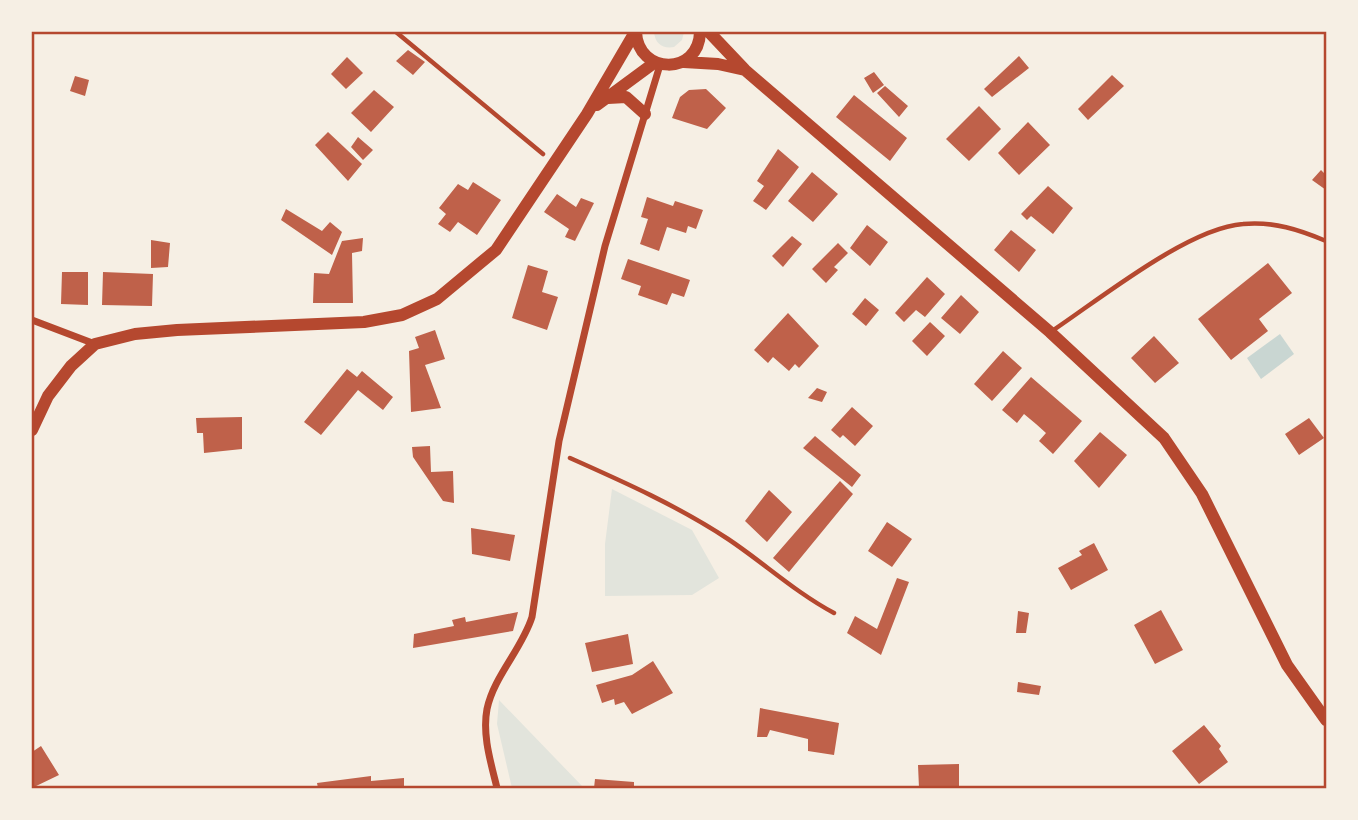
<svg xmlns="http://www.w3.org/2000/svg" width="1358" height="820" viewBox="0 0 1358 820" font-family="'Alegreya Sans',sans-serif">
	<rect width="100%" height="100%" fill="#f6efe4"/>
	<!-- green -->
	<path fill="#e2e4dc" d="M654,32H684L682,40L674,47C663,49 655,44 654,32Z
		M612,489L692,530L719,578L692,595L605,596V544Z
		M499,700L584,788H512L497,724Z"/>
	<!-- water -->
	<path fill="#c9d6d2" d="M1280,334L1294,354L1261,379L1247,358Z"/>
	<!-- building -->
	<path fill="#bf614a" d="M408,50L425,62L413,75L396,61Z
		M1019,56L1029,68L992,97L984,89Z
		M347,57L363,73L346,89L331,74Z
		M874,72L884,85L873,93L864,78Z
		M1112,75L1124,86L1088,120L1078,109Z
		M75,76L89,80L85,96L70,91Z
		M885,86L908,106L899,117L877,93Z
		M706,89L726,108L707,129L672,118L680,97L689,90Z
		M374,90L394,107L371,132L351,113Z
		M854,95L907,138L890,161L836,117Z
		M979,106L1001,129L969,161L946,139Z
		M1028,122L1050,145L1019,175L998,153Z
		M328,132L362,164L348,181L315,145Z
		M358,137L373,150L363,160L351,147Z
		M778,149L799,167L766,210L753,201L764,186L757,181Z
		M1321,170L1326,175V190L1312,180Z
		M812,172L838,194L813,222L788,201Z
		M473,182L501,200L477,235L458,222L450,232L438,224L446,214L439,208L458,184L468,190Z
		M1048,186L1073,208L1053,234L1031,216L1027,220L1021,214Z
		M557,194L576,207L581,198L594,203L575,241L565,237L569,229L544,212Z
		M647,197L673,206L675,201L703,210L696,229L688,226L686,233L667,227L659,251L640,244L648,219L641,217Z
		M286,209L322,231L330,222L342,232L332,255L281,220Z
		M867,225L888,242L870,266L850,248Z
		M1011,230L1036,250L1019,272L994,250Z
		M792,236L802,244L783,267L772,256Z
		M363,238L362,251L352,253L353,303H313L314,273L329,274L342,241Z
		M151,240L170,243L168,267L151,268Z
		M838,243L848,253L834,267L838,270L826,283L812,269Z
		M628,259L690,280L684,297L672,293L667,305L638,295L641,286L621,279Z
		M1268,263L1292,293L1259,319L1268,331L1231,360L1198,319Z
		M528,265L548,271L542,292L558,297L547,330L512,318Z
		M62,272H88V305L61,304Z
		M103,272L153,274L152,306L102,305Z
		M927,277L945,294L925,317L916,310L904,322L895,313Z
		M961,295L979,312L960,334L941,318Z
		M865,298L879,310L866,326L852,314Z
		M788,313L819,346L799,368L795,364L789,371L773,357L768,363L754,350Z
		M930,322L945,336L927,356L912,341Z
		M435,330L445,359L425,365L441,408L411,412L409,351L419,348L415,337Z
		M1154,336L1179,363L1155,383L1131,358Z
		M1003,351L1022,368L992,401L974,384Z
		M347,369L357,377L362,371L393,397L383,410L358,390L321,435L304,422Z
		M1031,377L1082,421L1053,454L1039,441L1046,433L1036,424L1024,414L1017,423L1002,410Z
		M817,388L827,392L822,402L808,398Z
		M852,407L873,426L855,446L843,435L840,438L831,430Z
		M242,417V449L204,453L203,433H197L196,418Z
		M1309,418L1324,438L1299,455L1285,434Z
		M1100,432L1127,455L1099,488L1074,461Z
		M815,436L861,475L852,487L803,448Z
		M430,446L431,472L453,471L454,503L443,501L413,457L412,447Z
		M840,481L853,494L789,572L773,558Z
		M769,490L792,512L767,542L745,521Z
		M887,522L912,539L892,567L868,551Z
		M471,528L515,535L510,561L472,554Z
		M1094,543L1108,570L1071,590L1058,568L1082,555L1079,551Z
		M897,578L909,582L881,655L847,633L855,616L877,629Z
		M1161,610L1183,650L1155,664L1134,625Z
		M1018,611L1029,613L1026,633H1016Z
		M518,612L513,631L413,648L414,634L454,626L452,620L465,617L466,622Z
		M628,634L633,664L592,672L585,643Z
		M653,661L673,693L632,714L624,702L615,705L614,699L602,703L596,685L632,675Z
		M1018,682L1041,686L1039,695L1017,692Z
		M760,708L839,723L834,755L808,751V739L770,730L767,737H757Z
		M1204,725L1221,746L1219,749L1228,762L1199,784L1172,751Z
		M41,746L59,775L32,788V752Z
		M959,764V788H919L918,765Z
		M371,776V781L404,778V788H318L317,783Z
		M595,779L634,782V788H594Z"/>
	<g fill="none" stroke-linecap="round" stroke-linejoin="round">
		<!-- path -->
		<path stroke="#b5482f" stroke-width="4.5" d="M396,32L543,154
			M570,458C624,482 678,506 728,539C764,563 795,592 834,613"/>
		<!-- service -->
		<path stroke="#b5482f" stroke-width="4.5" d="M1052,331C1100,299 1188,228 1243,224C1273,221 1300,230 1326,241"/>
		<!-- minor -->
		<path stroke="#b5482f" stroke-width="7" d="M32,320L95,344
			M497,788C491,763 482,735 487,709C494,676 522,649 532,617L559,441L605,246L660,65"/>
		<!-- secondary -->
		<path stroke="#b5482f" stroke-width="12" d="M636,32C638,75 699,76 700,32
			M709,32L745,70L1050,332L1164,438L1202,494L1287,665L1326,720
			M684,62L718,64L745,70
			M608,98L626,97L645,114
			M597,105L654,63
			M32,430L48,396L71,366L95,344L135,334L177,330L364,322L402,315L437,299L496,250L587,114L635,32"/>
	</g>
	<!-- border -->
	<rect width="1358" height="820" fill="none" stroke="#f6efe4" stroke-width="66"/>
	<rect x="33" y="33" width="1292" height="754" fill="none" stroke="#b5482f" stroke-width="2.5"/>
</svg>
